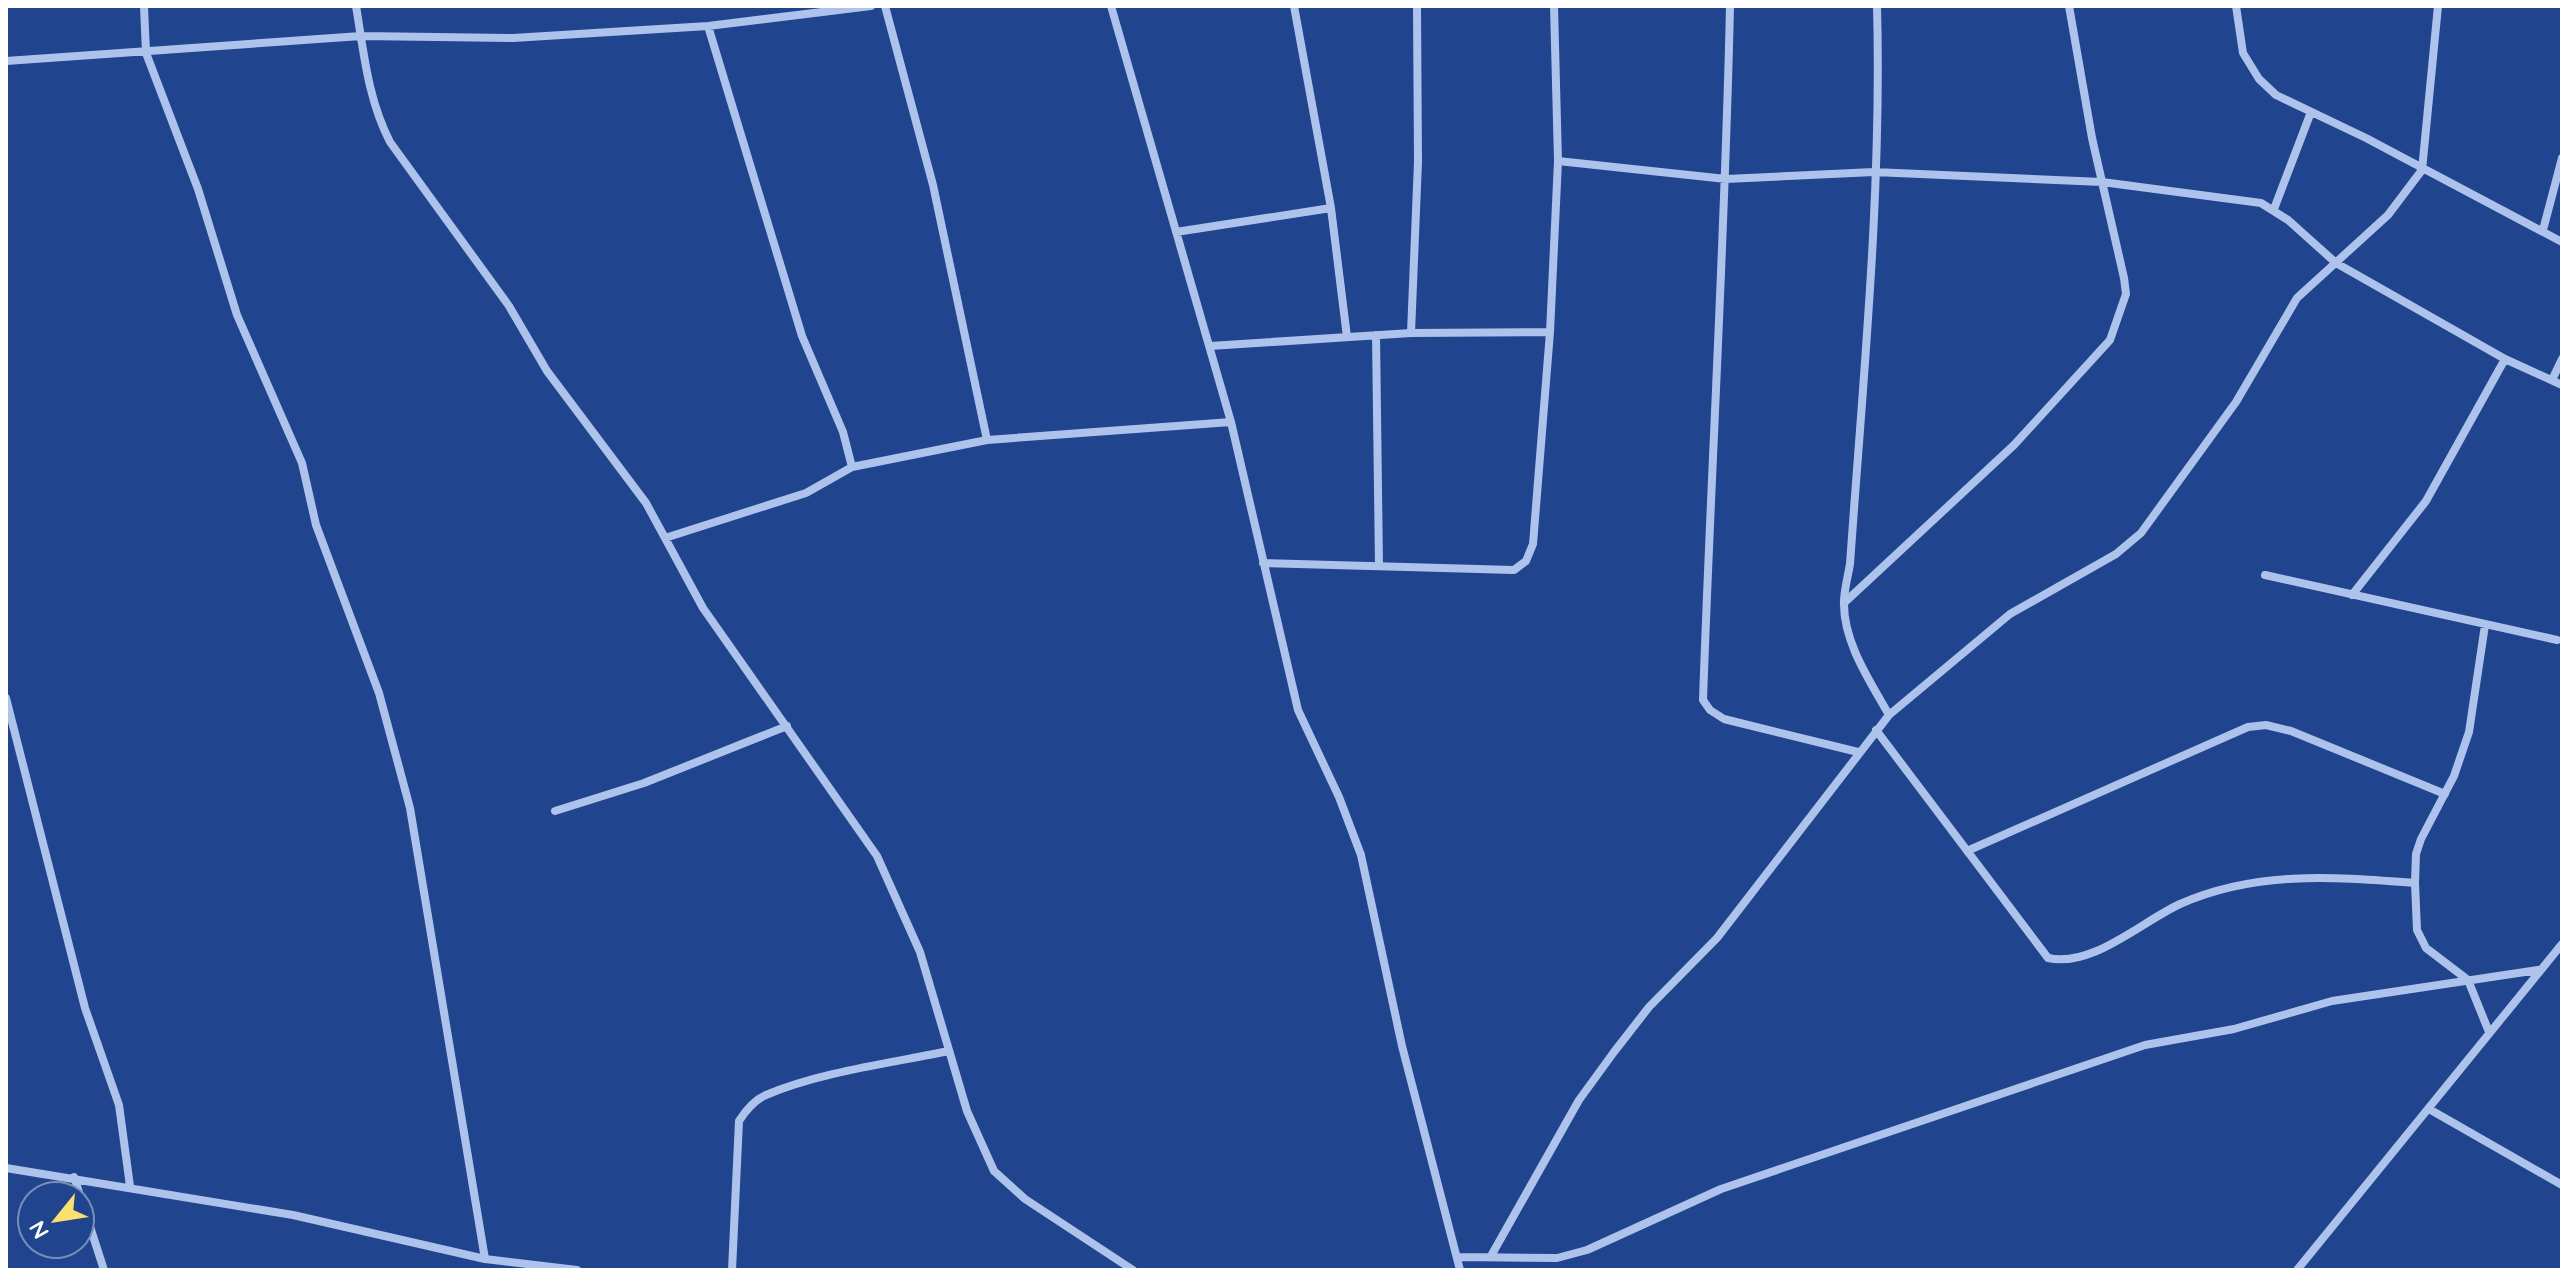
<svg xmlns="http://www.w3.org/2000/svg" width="2568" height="1276" viewBox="0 0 2568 1276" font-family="Quicksand,sans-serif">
	<rect width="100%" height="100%" fill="#20448d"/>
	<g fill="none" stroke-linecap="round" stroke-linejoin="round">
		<!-- street -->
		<path stroke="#aec3ec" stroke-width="8" d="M144,6L146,53L198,189L237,315L302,463L316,525L379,693L410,808L485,1259
			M356,6C364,54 368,99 390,142L509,306L547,371L646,503L703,608L877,856L920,952L967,1111L994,1171L1025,1199L1133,1270
			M885,6L933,185L987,440
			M1111,6L1231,422L1298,710L1339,797L1361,855L1402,1046L1460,1270
			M1294,6L1331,208L1347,337
			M1730,6C1725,238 1711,469 1703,700L1710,710L1724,719L1858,752
			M1877,6C1882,192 1863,379 1850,564C1848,576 1844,590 1844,602C1843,642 1870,681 1889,715
			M2236,6L2243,53L2259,79L2276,95L2366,138L2562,242
			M6,61L361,36L513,38L708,26L871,6
			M1558,161L1726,179L1874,172L2102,182L2261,203L2288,220L2336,263L2505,359L2562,385
			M2274,209L2311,112
			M2543,230L2562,158
			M1176,232L1331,208
			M1411,333L1418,162L1417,6
			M1376,335L1379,566
			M1210,346L1411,333L1550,332
			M2552,380L2562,359
			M852,467L987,440L1231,422
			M665,538L806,493L852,467L843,432L802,336L708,26
			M1263,563L1514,570L1526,561L1533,544L1550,332L1558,161L1554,6
			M2265,575L2557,640
			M2352,595L2426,501L2505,359
			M1844,603L2014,445L2110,340L2126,294L2124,278L2092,138L2069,6
			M2485,625L2469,732L2454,776L2421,839L2416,854L2415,883L2417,930L2426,948L2468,980L2489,1032
			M6,698L85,1008L119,1105L130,1186
			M1876,730L2048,958C2092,968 2141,922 2180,904C2256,870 2335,877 2415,883
			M555,811L644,783L787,726
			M1967,851L2248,727L2266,725L2291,731L2445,794
			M2429,1109L2562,1185
			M6,1168L293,1215L485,1259L577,1270
			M74,1177L104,1270
			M1491,1256L1579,1100L1614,1052L1649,1007L1717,938L1889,715L2010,614L2116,554L2141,533L2236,402L2297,298L2388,215L2422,170L2438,6
			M1459,1257L1557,1258L1587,1250L1721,1189L2145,1045L2234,1029L2332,1001L2538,970
			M732,1270L739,1121C746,1110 754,1100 766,1095C820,1072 891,1063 949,1051
			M2297,1270L2562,944"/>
	</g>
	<!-- border -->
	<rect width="2568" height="1276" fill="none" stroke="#ffffff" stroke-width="16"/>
	<!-- north arrow -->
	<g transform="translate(56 1220) rotate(240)"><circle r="38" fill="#20448d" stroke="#798fbb" stroke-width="2"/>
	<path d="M0-6L14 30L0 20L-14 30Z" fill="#f9e06f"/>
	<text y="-12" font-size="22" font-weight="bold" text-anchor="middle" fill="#ffffff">N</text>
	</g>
</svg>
